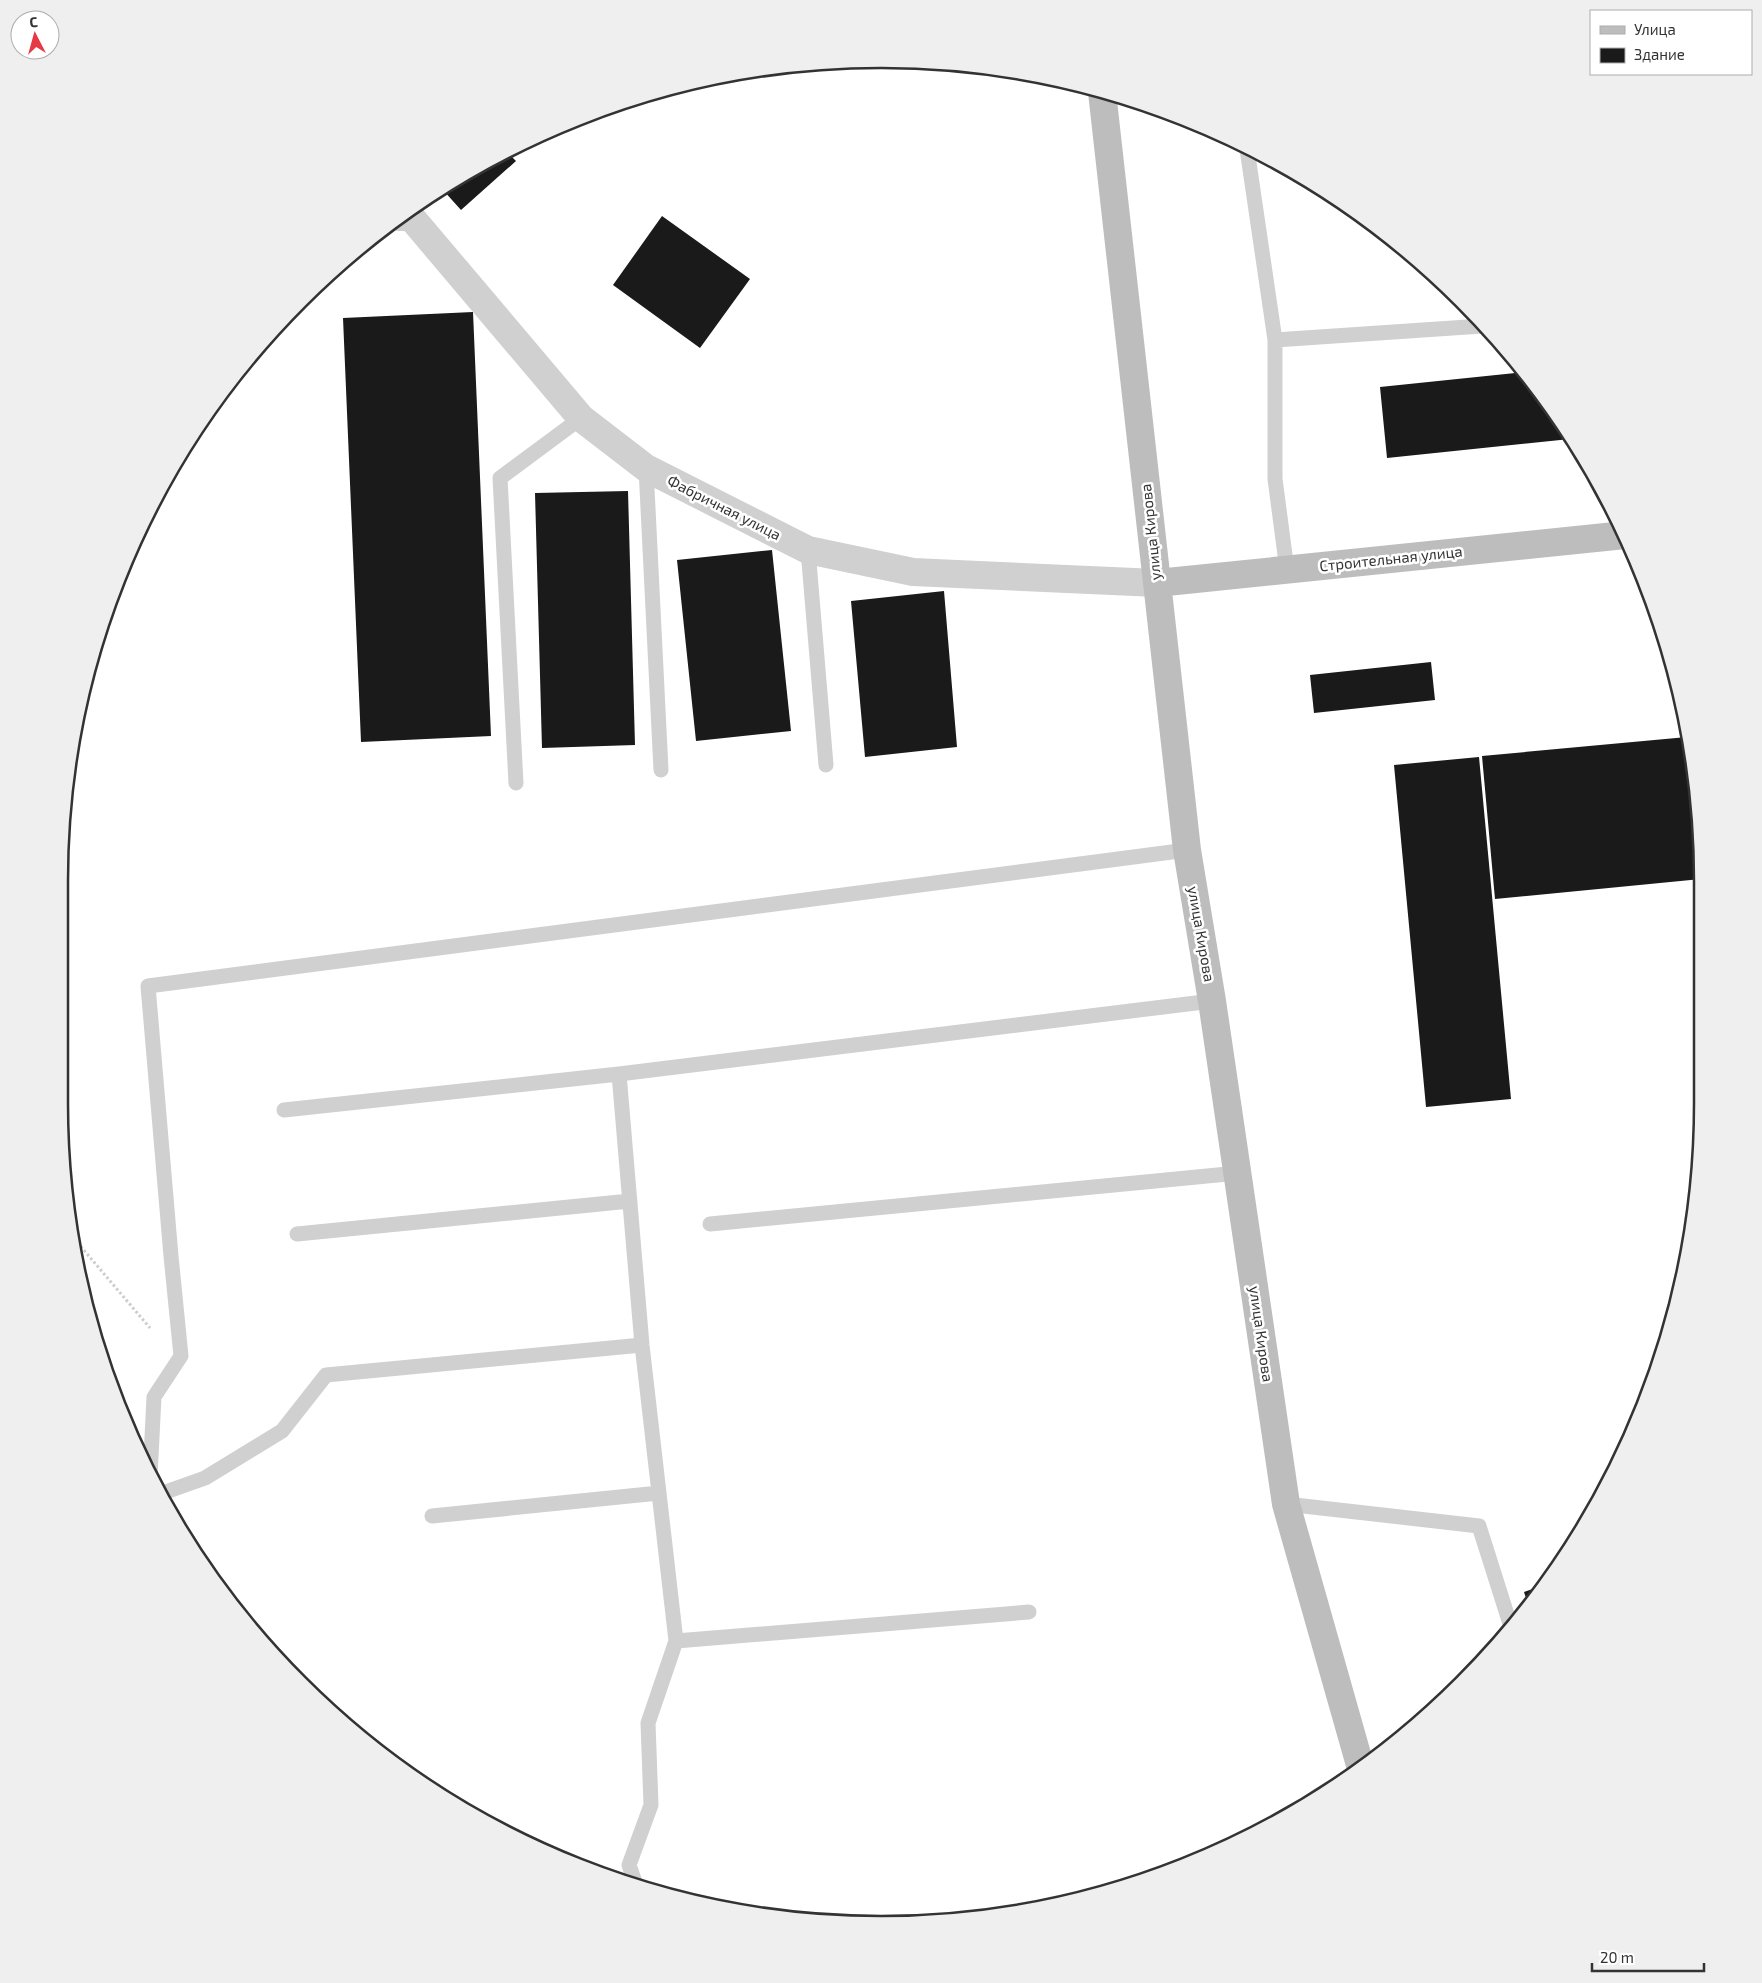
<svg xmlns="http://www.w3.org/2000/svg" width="1762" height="1983" viewBox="0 0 1762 1983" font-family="'Exo 2',sans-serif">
	<rect width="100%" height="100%" fill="#fff"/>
	<!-- building -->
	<path fill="#1a1a1a" d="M506,151L516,161L461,210L443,190Z
		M662,216L750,279L700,348L613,285Z
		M473,312L491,736L361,742L343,318Z
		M1525,372L1533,380L1570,439L1387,458L1380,387Z
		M628,491L635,745L542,748L535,493Z
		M772,550L791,731L696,741L677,560Z
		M944,591L957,747L865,757L851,601Z
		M1431,662L1435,700L1314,713L1310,675Z
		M1687,737L1702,828L1701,879L1495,899L1482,756Z
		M1479,757L1511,1099L1426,1107L1394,765Z
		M1544,1585L1533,1603L1529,1607L1524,1592Z"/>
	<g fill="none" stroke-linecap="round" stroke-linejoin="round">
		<!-- path -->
		<path stroke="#cdcdcd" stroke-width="3" stroke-dasharray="2.5 2.5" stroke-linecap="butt" d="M71,1235L150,1328"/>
		<!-- lane -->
		<path stroke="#d0d0d0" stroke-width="15" d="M1247,149L1275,340V479L1287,570
			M1275,340L1482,326
			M646,468L661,770
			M808,550L826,765
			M516,783L500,478L581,418
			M619,1074L642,1345L676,1641L648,1723L651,1805L629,1865L635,1882
			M284,1110L619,1074L1212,1001
			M710,1224L1238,1173
			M297,1234L630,1201
			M150,1477L154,1397L181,1356L171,1256L148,986L1187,850
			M160,1494L205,1478L282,1431L326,1375L642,1345
			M1286,1504L1479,1526L1511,1627
			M432,1516L659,1493
			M676,1641L1029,1612"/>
		<!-- street -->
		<path stroke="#d0d0d0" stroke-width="28" d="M399,217H411L581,418L646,468L808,550L913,572L1157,583"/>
		<!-- secondary -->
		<path stroke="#bdbdbd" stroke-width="28" d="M1102,92L1187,850L1212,1001L1286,1504L1360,1765
			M1157,583L1625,535"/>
	</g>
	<g text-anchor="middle" stroke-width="5" stroke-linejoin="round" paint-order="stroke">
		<!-- street labels -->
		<g font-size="15" fill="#333" stroke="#fff">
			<text transform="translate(724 508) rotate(27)" y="5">Фабричная улица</text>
			<text transform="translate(1151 532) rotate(-96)" y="5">улица Кирова</text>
			<text transform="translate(1391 559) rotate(-6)" y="5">Строительная улица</text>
			<text transform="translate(1201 934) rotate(80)" y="5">улица Кирова</text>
			<text transform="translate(1261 1334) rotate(82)" y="5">улица Кирова</text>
		</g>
	</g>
	<!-- crop -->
	<path d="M0 0H1762V1983H0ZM881 68H881A813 813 0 0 1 1694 881V1103A813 813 0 0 1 881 1916H881A813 813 0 0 1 68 1103V881A813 813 0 0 1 881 68Z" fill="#efefef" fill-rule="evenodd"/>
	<path fill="none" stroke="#333" stroke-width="2.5" d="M881 68H881A813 813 0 0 1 1694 881V1103A813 813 0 0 1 881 1916H881A813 813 0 0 1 68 1103V881A813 813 0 0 1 881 68Z"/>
	<!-- legend -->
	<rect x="1590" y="10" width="162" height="65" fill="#ffffff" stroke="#adadad"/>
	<rect x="1600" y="26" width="25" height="8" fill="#bdbdbd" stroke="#adadad"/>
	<text x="1634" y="35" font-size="15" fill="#333333">Улица</text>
	<rect x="1600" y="48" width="25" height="15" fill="#1a1a1a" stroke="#adadad"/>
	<text x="1634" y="60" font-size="15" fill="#333333">Здание</text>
	<!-- north arrow -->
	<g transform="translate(35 35) rotate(354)"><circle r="24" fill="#ffffff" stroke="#adadad"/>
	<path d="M0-4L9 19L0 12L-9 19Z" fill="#e63946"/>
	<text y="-8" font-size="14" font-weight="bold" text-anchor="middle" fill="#333333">С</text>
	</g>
	<!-- scale -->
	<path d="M1592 1963v8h112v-8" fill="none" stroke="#333333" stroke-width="2.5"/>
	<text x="1600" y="1963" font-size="15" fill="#333333" stroke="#ffffff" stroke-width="4" paint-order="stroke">20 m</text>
</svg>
